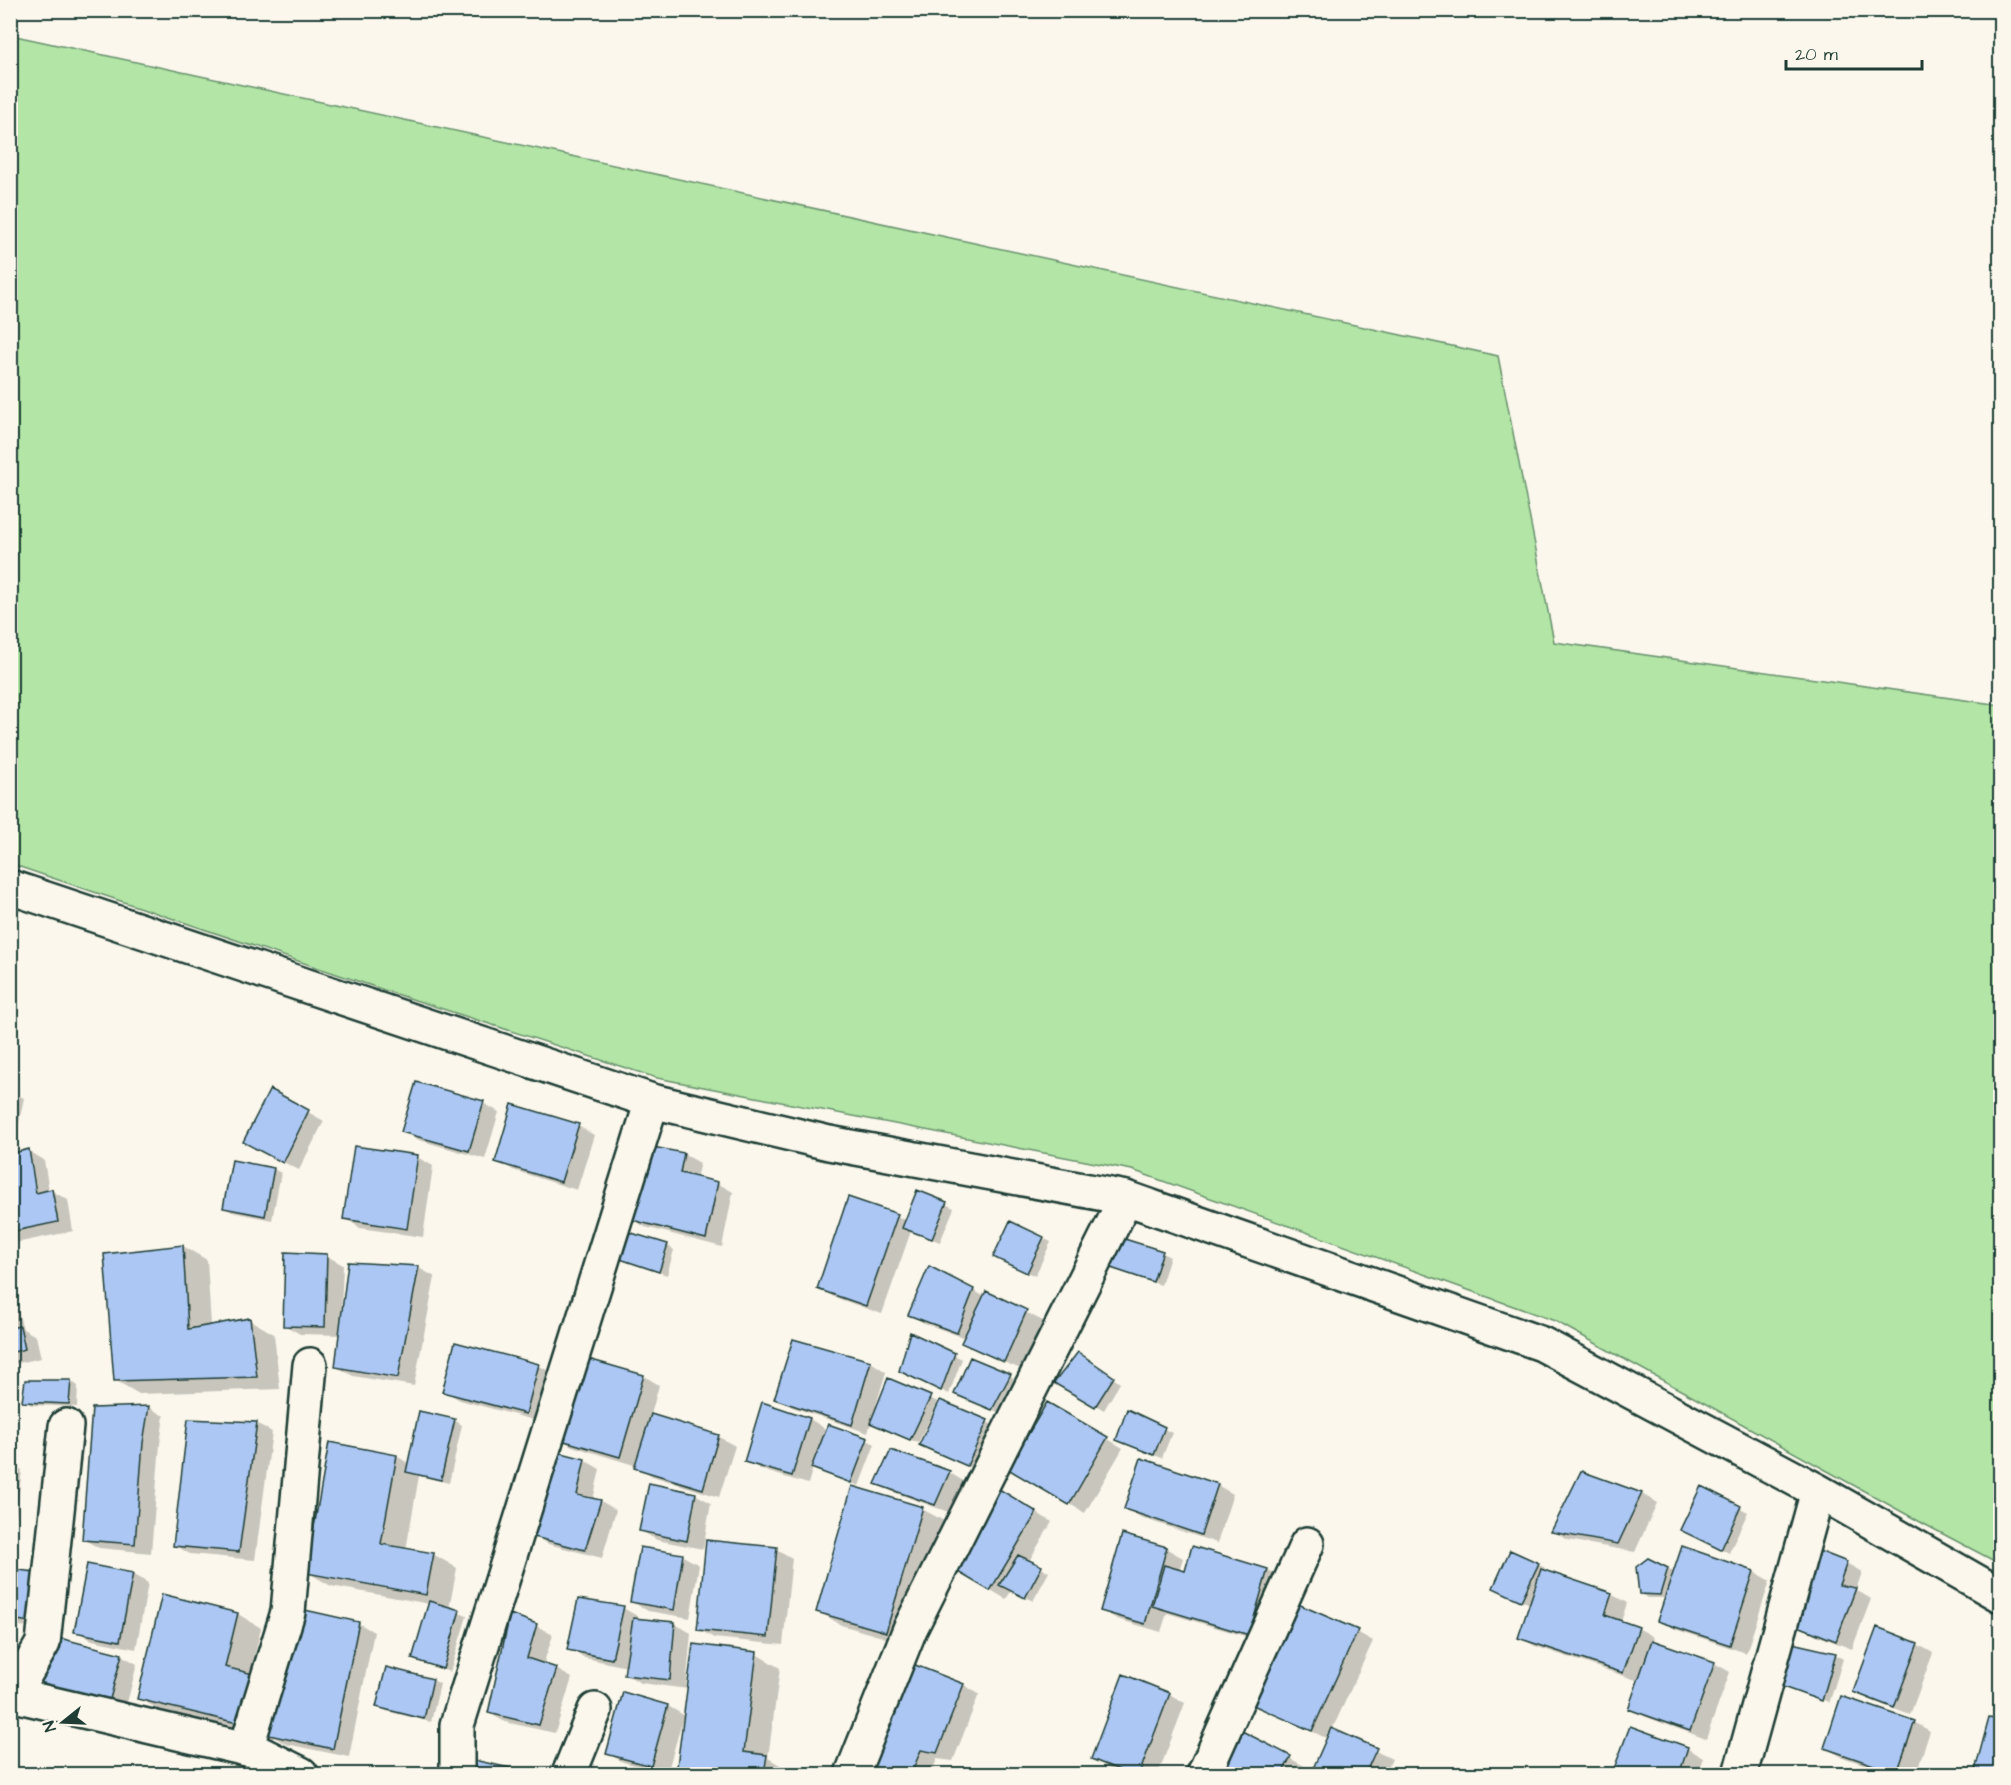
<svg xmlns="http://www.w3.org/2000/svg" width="2011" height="1785" viewBox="0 0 2011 1785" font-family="'Architects Daughter',sans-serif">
	<rect width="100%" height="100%" fill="#fbf7ec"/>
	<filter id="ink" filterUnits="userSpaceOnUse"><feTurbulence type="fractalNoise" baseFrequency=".0167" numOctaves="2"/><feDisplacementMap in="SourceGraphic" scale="12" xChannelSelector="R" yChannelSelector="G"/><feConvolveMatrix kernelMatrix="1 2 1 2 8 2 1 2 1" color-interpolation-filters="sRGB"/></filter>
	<g filter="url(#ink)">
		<!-- green -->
		<path fill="#b2e5a6" stroke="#68916d" stroke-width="1.5" d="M11,35L1498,356L1554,642L2000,705V1564L1924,1524L1555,1321L1132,1170L657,1078L387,991L11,864Z"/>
		<!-- shadow -->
		<path fill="#0003" d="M270,1091L324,1121L299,1170L261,1151Z
			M10,1094H16L24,1098L17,1132L10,1131Z
			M483,1103L499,1112L485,1159L419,1140L403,1131Z
			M578,1126L594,1135L577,1190L513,1170L497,1161Z
			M29,1151L44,1160L49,1191H52L68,1200L73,1231L16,1243L10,1239V1155Z
			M684,1154L700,1163L696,1178L717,1183L733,1192L722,1247L645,1227L630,1218Z
			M417,1157L433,1166L423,1237L360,1228L345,1218Z
			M273,1169L281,1173L272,1220L232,1212L225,1208Z
			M918,1192L954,1208L940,1242L911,1231L882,1314L834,1297L819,1288L897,1216L906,1221Z
			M1011,1223L1051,1242L1035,1276L1003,1260Z
			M667,1245L674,1250L667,1275L627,1262L619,1257Z
			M183,1246L207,1260L211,1326L250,1320L274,1334L280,1389L139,1394L115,1380Z
			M1162,1253L1170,1257L1161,1285L1111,1269L1104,1264Z
			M327,1256L343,1265L341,1314H343L349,1264L419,1268L435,1277L414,1386L353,1376L337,1367L341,1335L300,1334L284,1325Z
			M10,1282L23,1329L36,1336L41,1358L10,1365Z
			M973,1290L985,1297L986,1293L1043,1321L1021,1369L979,1352L963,1343L965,1338L926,1324L910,1315Z
			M794,1341L871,1362L886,1372L876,1405L878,1406L889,1380L938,1402L918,1443L871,1422L868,1433L792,1407L776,1398Z
			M954,1355L962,1359L949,1394L908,1374Z
			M971,1358L1018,1380L1000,1413L956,1394Z
			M1086,1359L1120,1383L1104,1410L1057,1383Z
			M538,1365L554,1374L541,1422L460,1400L444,1391Z
			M644,1376L659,1385L651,1415L719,1437L735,1446L719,1497L652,1476L637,1466L572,1446L556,1437Z
			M71,1381L78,1386L77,1407L32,1405L24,1401Z
			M1048,1404L1123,1448L1085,1513L1010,1469Z
			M148,1407L164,1416L160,1444L151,1553L99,1548L83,1539Z
			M810,1419L827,1430L867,1440L875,1444L859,1486L813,1467L808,1484L762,1470L746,1461Z
			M454,1420L462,1425L449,1483L419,1476L406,1550L433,1554L457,1568L449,1609L467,1616L450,1672L421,1662L413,1658L430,1604L331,1586L307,1572L397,1456L409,1464Z
			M987,1422L1003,1431L983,1473L937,1453L921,1444Z
			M256,1423L272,1432L255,1560L190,1554L174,1545Z
			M1164,1429L1172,1433L1162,1458L1125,1444Z
			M891,1452L950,1473L965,1482L951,1513L893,1492L877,1483Z
			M584,1460L600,1469L593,1500L601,1501L616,1510L602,1558L548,1544L532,1535Z
			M10,1463L22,1470L11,1556H10Z
			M1582,1473L1642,1494L1657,1503L1635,1552L1568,1540L1553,1531Z
			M1217,1485L1233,1494L1217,1543L1142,1518L1126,1509Z
			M1701,1488L1748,1512L1729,1553L1689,1533Z
			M695,1494L711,1503L703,1549L657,1540L641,1531Z
			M1010,1497L1052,1522L1029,1561L1049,1572L1033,1601L1012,1590L1006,1599L953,1568Z
			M922,1509L946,1522L910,1645L841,1625L818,1611Z
			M1123,1536L1167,1549L1183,1558L1179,1571L1186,1573L1193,1548L1268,1570L1284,1579L1265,1642L1167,1613L1161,1632L1117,1619L1101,1610Z
			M1683,1548L1754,1572L1770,1581L1746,1653L1675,1629L1659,1620L1666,1598H1648L1640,1593L1668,1569L1675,1573Z
			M641,1549L683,1556L699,1565L690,1618L648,1611L632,1602Z
			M776,1549L792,1558L783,1645L714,1638L698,1629Z
			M1846,1563L1862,1572L1856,1590L1871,1599L1852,1649L1816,1635L1800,1625Z
			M1538,1564L1545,1568L1544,1570L1611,1594L1627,1603L1621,1622L1638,1628L1654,1637L1653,1642L1714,1663L1730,1672L1706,1739L1646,1717L1630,1708L1639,1681L1535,1646L1519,1637L1530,1604L1503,1592Z
			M10,1570L50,1575L66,1584L60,1632L10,1625Z
			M132,1574L148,1583L136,1649L92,1640L76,1631Z
			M623,1608L639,1617V1620L675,1624L691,1633L686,1687H689L756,1654L780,1668L768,1758L790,1771L791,1774H678L685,1719L683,1718L667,1774L623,1762L607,1753L624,1694L668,1706L685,1716L688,1689L641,1683L625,1674L627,1667L585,1658L569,1649Z
			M238,1614L261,1628L250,1675L358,1623L374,1632L349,1757L286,1744L274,1737L273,1739L163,1712L139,1698Z
			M511,1616L537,1626L553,1635L543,1665L556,1669L572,1678L555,1733L505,1722L489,1713Z
			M1357,1632L1373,1641L1332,1730L1392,1759L1385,1774H1317L1313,1772L1328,1739L1248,1701Z
			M1917,1644L1933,1653L1910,1715L1870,1700L1855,1691Z
			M1793,1645L1836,1655L1843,1659L1829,1704V1702L1782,1686Z
			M121,1655L137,1664L125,1711L53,1692Z
			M906,1663L964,1685L979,1694L953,1761L937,1759L931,1774H870Z
			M433,1680L440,1684L431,1722L386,1711L378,1706Z
			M1169,1694L1185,1703L1158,1774H1125L1108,1768L1093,1759Z
			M1990,1719L2000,1721V1774H1976Z
			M1914,1722L1930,1731L1916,1774H1894L1842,1757L1826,1748Z
			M1631,1728L1688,1749L1704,1758L1698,1774H1614Z
			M1238,1731L1306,1767L1302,1774H1217Z
			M470,1760L523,1772L527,1774H467Z"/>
		<!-- building -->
		<path fill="#acc7f4" stroke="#1f3d34" stroke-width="1.5" d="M416,1082L484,1101L469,1151L401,1132Z
			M270,1089L309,1110L283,1163L243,1142Z
			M512,1104L579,1124L561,1182L495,1162Z
			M354,1146L418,1155L407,1229L343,1219Z
			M648,1146L684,1153L680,1173L718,1182L706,1239L628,1219Z
			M29,1149L36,1193L52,1189L58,1222L10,1232V1154Z
			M232,1160L274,1168L265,1216L223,1208Z
			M917,1190L947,1202L932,1239L902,1228Z
			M848,1197L898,1214L866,1306L817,1289Z
			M1010,1221L1044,1237L1027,1273L993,1257Z
			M625,1231L668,1244L659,1272L617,1258Z
			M1112,1235L1163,1251L1153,1282L1102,1265Z
			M183,1245L188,1329L250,1318L257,1377L114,1381L104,1254Z
			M285,1252L327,1254L325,1327L283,1326Z
			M348,1262L419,1266L398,1378L335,1367Z
			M929,1266L974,1289L957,1333L908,1315Z
			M986,1291L1027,1310L1004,1362L961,1343Z
			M20,1326L25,1349L10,1353V1328Z
			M910,1332L955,1353L941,1391L899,1371Z
			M793,1339L871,1361L852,1425L774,1399Z
			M455,1342L539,1364L526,1414L442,1392Z
			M1078,1352L1114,1377L1095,1407L1054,1383Z
			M578,1356L644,1375L620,1457L554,1438Z
			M970,1357L1011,1374L992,1410L954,1394Z
			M888,1378L931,1396L910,1440L870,1423Z
			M25,1380H71L69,1404L22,1402Z
			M940,1400L988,1420L967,1466L919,1445Z
			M762,1402L810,1418L792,1476L744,1462Z
			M1047,1402L1108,1437L1069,1505L1008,1469Z
			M149,1406L143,1443L135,1544L82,1540L92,1408Z
			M1127,1409L1165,1427L1154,1455L1116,1440Z
			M419,1411L455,1419L441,1480L406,1472Z
			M651,1414L719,1435L703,1489L634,1468Z
			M188,1419L257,1422L239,1552L173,1546Z
			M828,1424L868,1438L851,1483L811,1468Z
			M329,1442L397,1455L381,1544L434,1553L426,1595L306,1573Z
			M891,1450L950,1471L935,1505L875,1484Z
			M554,1451L585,1459L577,1495L601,1500L585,1550L530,1536Z
			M1141,1458L1218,1484L1201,1535L1124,1509Z
			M1581,1471L1642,1493L1618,1544L1551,1532Z
			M649,1483L696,1493L687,1541L639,1531Z
			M852,1486L923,1507L886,1632L816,1612Z
			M994,1486L1037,1512L990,1591L951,1568Z
			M1701,1486L1741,1506L1721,1550L1680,1530Z
			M1122,1534L1167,1547L1145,1624L1100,1611Z
			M706,1540L777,1547L768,1637L697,1630Z
			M1192,1546L1268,1569L1249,1635L1152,1606L1164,1565L1185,1571Z
			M1682,1546L1754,1571L1730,1645L1657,1621Z
			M640,1547L683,1554L674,1610L630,1602Z
			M1814,1549L1847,1562L1839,1585L1856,1588L1836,1641L1798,1626Z
			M1510,1550L1539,1563L1521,1601L1493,1588Z
			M1018,1555L1042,1566L1025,1598L999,1585Z
			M1648,1558L1668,1568L1660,1595L1639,1594L1636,1567Z
			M87,1564L133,1573L120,1641L74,1632Z
			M10,1569L51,1574L44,1624L10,1619Z
			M1541,1569L1612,1593L1605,1615L1639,1627L1623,1673L1518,1638Z
			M162,1594L238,1613L225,1667L261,1676L250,1726L137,1699Z
			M578,1599L624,1606L612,1659L567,1650Z
			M429,1601L460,1610L443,1669L412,1659Z
			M1291,1601L1358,1630L1312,1731L1246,1702Z
			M296,1608L359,1622L333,1749L269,1735Z
			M510,1614L537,1624L527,1658L557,1668L539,1725L488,1713Z
			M633,1618L675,1622L670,1680L624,1675Z
			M1877,1627L1918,1643L1894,1708L1853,1692Z
			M48,1635L122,1654L109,1703L35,1683Z
			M1652,1640L1715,1662L1690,1731L1628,1709Z
			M1792,1643L1836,1653L1822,1701L1780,1686Z
			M693,1644L757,1652L744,1752L767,1755L764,1774H676Z
			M905,1661L964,1684L937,1753L921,1750L911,1774H870L863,1773Z
			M386,1667L433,1679L424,1719L376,1707Z
			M1123,1674L1170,1693L1139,1774H1130L1091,1759Z
			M623,1692L668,1705L651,1766L606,1754Z
			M1841,1696L1915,1721L1897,1773L1824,1748Z
			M1989,1718L2000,1720V1774H1974Z
			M1630,1726L1688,1747L1680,1772L1688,1774H1612Z
			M1331,1728L1377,1748L1365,1774H1314L1311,1773Z
			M1238,1729L1291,1756L1282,1774H1215Z
			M469,1759L524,1771L523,1774H465Z"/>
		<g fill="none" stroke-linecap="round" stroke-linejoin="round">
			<defs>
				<path id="minor" d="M10,887L652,1101L829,1143L1126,1198L1542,1344L1818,1491L1740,1774
					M1818,1491L2000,1595
					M10,1694L255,1751L301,1774
					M13,1695L43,1643L66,1426
					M246,1749L288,1612L310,1365
					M457,1774V1725L652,1101
					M569,1774L595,1710
					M852,1774L910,1629L1126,1198
					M1204,1774L1307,1544"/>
			</defs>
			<!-- minor casing -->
			<use href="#minor" stroke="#1f3d34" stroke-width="38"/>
			<!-- minor -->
			<use href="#minor" stroke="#fbf7ec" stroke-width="33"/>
		</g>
	</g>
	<!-- margin -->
	<rect width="2011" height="1785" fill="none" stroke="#fbf7ec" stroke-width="36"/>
	<rect x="18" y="18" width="1975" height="1749" fill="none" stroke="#1f3d34" stroke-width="2" filter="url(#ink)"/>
	<!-- north arrow -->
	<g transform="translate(63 1722) rotate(252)" stroke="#fbf7ec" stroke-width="4.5" paint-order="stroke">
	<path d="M0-4.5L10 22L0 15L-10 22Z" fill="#1f3d34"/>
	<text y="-9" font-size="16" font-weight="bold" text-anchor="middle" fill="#1f3d34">N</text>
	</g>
	<!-- scale -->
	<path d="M1786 60v9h136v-9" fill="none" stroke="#1f3d34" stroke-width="3"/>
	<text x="1795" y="60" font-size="18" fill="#1f3d34" stroke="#fbf7ec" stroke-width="4.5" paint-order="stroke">20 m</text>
</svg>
